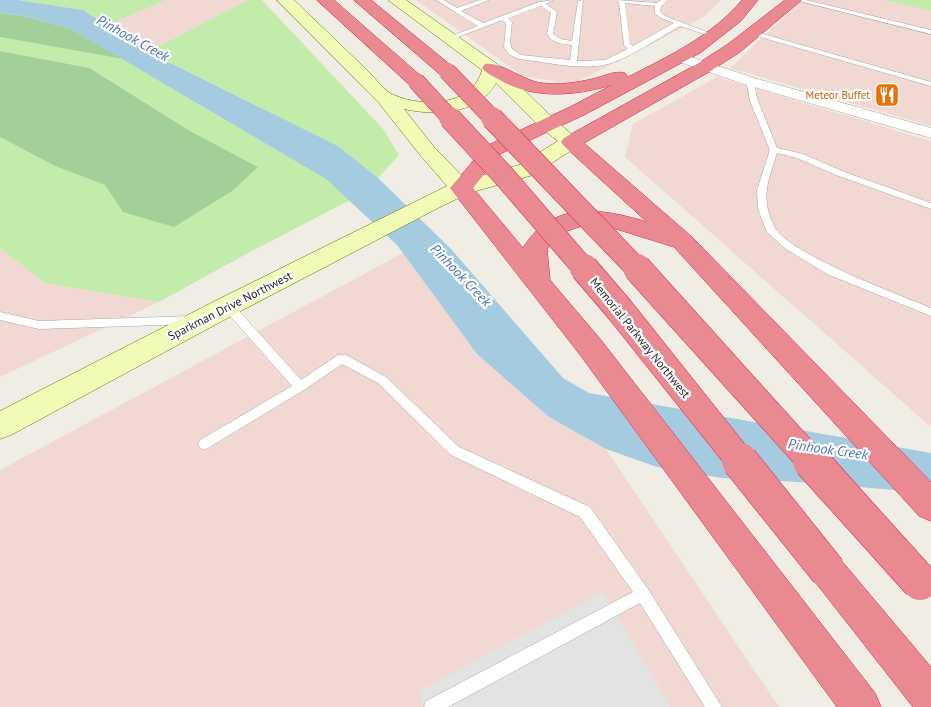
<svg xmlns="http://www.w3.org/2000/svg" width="931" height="707" viewBox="0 0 931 707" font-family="'PT Sans',sans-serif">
	<rect width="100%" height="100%" fill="#f0ede5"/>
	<!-- commercial -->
	<path fill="#f1d8d3" d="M166,0H248L148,52L107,25Z
		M416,0H722L702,18L573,84L523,76Z
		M803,0H885L931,11V126L730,68Z
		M717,77L931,141V427L625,157L633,124Z
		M0,248L45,283L159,302L0,377Z
		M403,253L477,354L549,417L606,449L779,707H0V470Z"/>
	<!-- grass -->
	<path fill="#c3eba9" d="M17,0H166L107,25L83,10Z
		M248,0H262L383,129L399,155L378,178L338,146L148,52Z
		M885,0H931V11Z
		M0,37L123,59L326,179L350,200L248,253L159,302L45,283L0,248V137L55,166L105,185L123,212L258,167L190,131L91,68L0,51Z"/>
	<!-- forest -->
	<path fill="#a3d098" d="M0,13L29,17L71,29L123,59L0,37Z
		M0,51L90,68L190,131L258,167L232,191L174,227L123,212L105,185L55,166L0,137Z"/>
	<!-- parking -->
	<path fill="#e3e3e3" d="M603,592L671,707H424L419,691Z"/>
	<!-- water -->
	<path fill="#a4cbdf" d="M0,0H17L83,10L148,52L338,146L378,178L451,249L563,378L589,393L931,453V493L798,482L722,478L657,467L606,449L549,417L477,354L397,245L326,179L71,29L29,17L0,13Z"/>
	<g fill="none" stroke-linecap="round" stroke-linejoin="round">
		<defs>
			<path id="lane" d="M436,0H443L457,8L480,0H489L461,11L483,23L539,2L553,0L546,4L557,12L553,34L560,39L572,41L578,1L583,0L577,61L605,60L628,49L624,45L619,2L617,0L657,3L661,0H668L661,6L660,11L665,16L715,35L710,36L680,26C660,37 630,58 608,64C580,71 547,62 519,59L510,55L504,47L506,23L502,20L453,39H449V37L478,26ZM625,3L655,6V13L661,18L674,23L633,46L630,44ZM541,6L551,13L547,34C553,43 561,44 572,45L570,60L521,55L512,49L510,42L512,22L508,18Z
				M795,0H806L931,30V34Z
				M752,31L931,82V86L750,34L749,33Z
				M746,79L753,81L758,101L777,148L803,154L842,171L931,203V209L836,175L797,158L777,153C768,181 760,198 774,226C787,254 900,295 931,308V316L827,274L786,249L767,232L758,209L757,190L770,150L750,101Z
				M228,302L232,303L301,380L338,355H346L386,377L459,447L590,507L648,589L722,707H705L640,603L448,707H424L426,701L633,592L580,517L451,455L378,383L342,364L304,390L208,448L204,450L200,448L198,444L200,440L292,386L224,309L223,306Z
				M0,312L39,321L192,316L197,320L192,324L39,329L0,320Z"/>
			<path id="street" d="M679,53L754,78L931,128V138L744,84L674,60L672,57L674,54Z"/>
			<path id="secondary" d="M277,0H294C319,24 344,48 369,72C376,79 385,92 394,95C423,108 473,106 482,70L388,0H406L497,64L555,120L581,142L578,146L533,175L469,193L438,208L237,313L11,435L0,439V411L219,299L447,186L420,155L379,103ZM496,83L541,128L558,141L519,165L466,180L434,147L404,109C435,116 478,115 496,83Z"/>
			<path id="highway" d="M317,0H334L422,77L425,81L422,85L416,86L410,85Z
				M354,0H371L453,67L456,71L453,75L447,76L441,75Z
				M742,0H758L741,21L700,53L584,115L500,154L473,188L523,248C552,200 601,208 647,222L564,146L561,142L564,138L697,64L728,44L785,0H802L740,52L709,72L584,143L692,237L931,482V521L919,516L674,247L613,228L582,226L561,233L547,249L550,280L601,340L875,693L881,707H837L581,356L450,188L486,146L570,107L612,85C574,96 534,100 498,79C492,76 486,73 482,68L485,64C500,61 523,81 542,83C558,85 576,83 592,79C603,77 614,70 625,73L628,77C669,56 712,36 742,0Z
				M828,553L840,559L931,667V707H913L816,583L810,571L816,559Z"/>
		</defs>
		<!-- lane casing -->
		<use href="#lane" stroke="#a6a6a6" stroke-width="1"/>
		<!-- street casing -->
		<use href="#street" stroke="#a6a6a6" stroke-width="1"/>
		<!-- secondary casing -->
		<use href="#secondary" stroke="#607a02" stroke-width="1"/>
		<!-- highway casing -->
		<use href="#highway" stroke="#e0204e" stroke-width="1"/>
		<!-- lane -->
		<use href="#lane" fill="#fff" fill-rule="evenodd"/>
		<!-- street -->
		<use href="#street" fill="#fff" fill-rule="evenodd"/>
		<!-- secondary -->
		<use href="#secondary" fill="#f1fbb7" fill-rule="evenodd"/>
		<!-- highway -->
		<use href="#highway" fill="#e98a92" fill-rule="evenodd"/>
		<defs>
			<path id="highway-bridge-far3" d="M447,71L493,119
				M416,81L451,119"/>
			<path id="highway-bridge-far2" d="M450,118L504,176L585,270
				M492,118L638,270"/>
			<path id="highway-bridge-far1" d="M584,268L620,310L741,462
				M637,268L812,462"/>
			<path id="highway-bridge" d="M740,461L828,571
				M811,461L920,582"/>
		</defs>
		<!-- highway-bridge-far3 casing -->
		<use href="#highway-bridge-far3" stroke="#e0204e" stroke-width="18" stroke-linecap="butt"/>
		<!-- highway-bridge-far2 casing -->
		<use href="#highway-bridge-far2" stroke="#e0204e" stroke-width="23" stroke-linecap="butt"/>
		<!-- highway-bridge-far1 casing -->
		<use href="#highway-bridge-far1" stroke="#e0204e" stroke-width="29" stroke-linecap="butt"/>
		<!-- highway-bridge casing -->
		<use href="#highway-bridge" stroke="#e0204e" stroke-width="37" stroke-linecap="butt"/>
		<!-- highway-bridge-far3 -->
		<use href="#highway-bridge-far3" stroke="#e98a92" stroke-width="17"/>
		<!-- highway-bridge-far2 -->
		<use href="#highway-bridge-far2" stroke="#e98a92" stroke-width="22"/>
		<!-- highway-bridge-far1 -->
		<use href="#highway-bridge-far1" stroke="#e98a92" stroke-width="28"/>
		<!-- highway-bridge -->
		<use href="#highway-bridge" stroke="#e98a92" stroke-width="36"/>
	</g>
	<!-- icons -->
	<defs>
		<symbol id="restaurant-square" viewBox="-11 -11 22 22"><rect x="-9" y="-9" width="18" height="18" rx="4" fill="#e8710a" stroke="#fff"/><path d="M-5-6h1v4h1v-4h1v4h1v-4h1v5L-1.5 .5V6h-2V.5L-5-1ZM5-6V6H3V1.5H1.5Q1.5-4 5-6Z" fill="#fff"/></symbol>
	</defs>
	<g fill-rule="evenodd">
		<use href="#restaurant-square" x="873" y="81" width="28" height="28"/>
	</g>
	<g text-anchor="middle" stroke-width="4.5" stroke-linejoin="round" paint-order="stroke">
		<!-- far-food labels -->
		<g font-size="11" fill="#c56008" stroke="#fff" text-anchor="end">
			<text x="870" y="99">Meteor Buffet</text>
		</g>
		<!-- street labels -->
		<g font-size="12" fill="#1f1f1f" stroke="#fff">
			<text transform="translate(230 306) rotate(-27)" y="4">Sparkman Drive Northwest</text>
			<text transform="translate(640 338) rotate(51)" y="4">Memorial Parkway Northwest</text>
		</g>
		<!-- water labels -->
		<g font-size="14" font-style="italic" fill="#4872b1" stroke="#fff">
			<text transform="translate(133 38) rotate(29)" y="5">Pinhook Creek</text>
			<text transform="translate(461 275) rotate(46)" y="5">Pinhook Creek</text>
			<text transform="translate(828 449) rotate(8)" y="5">Pinhook Creek</text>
		</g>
	</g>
</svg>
